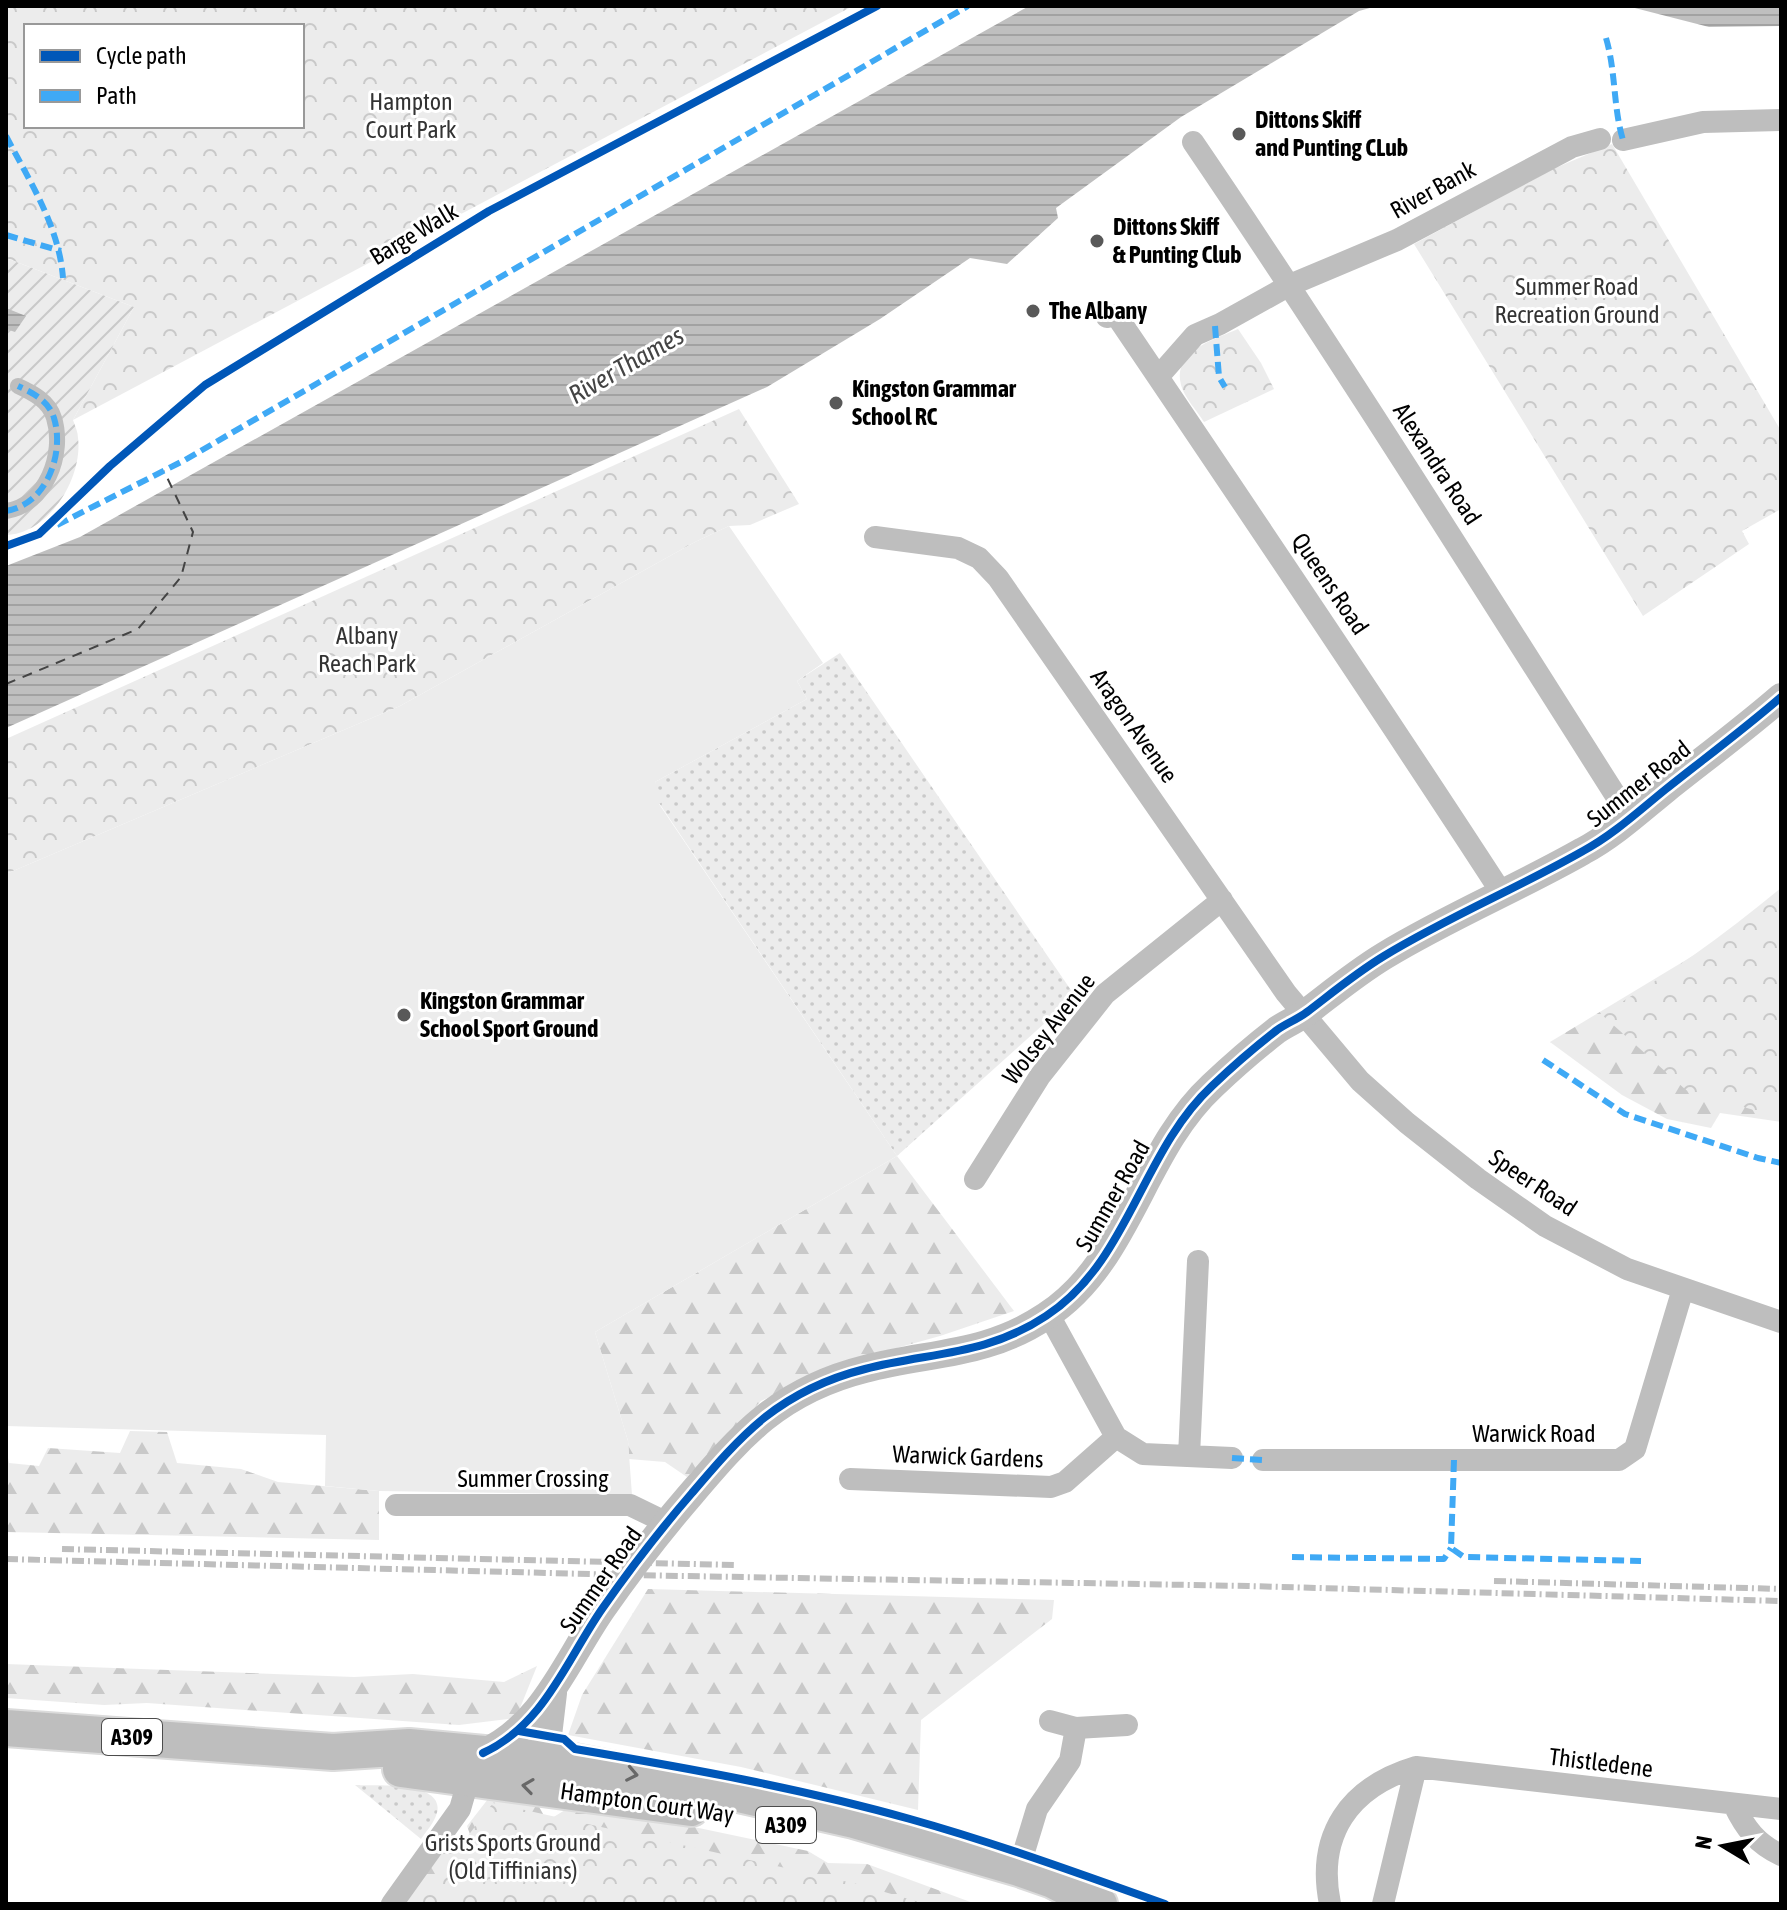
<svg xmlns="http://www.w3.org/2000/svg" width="1787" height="1910" viewBox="0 0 1787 1910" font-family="'Asap Condensed',sans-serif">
	<defs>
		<pattern id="grass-dots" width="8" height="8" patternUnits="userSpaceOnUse" patternTransform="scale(2)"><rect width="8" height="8" fill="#ececec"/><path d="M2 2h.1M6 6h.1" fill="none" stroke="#c9c9c9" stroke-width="1.8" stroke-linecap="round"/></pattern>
		<pattern id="forest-firs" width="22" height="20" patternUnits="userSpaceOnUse" patternTransform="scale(2)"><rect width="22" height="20" fill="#ececec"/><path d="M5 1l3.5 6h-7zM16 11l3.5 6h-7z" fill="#c9c9c9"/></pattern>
		<pattern id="park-crowns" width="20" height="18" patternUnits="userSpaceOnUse" patternTransform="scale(2)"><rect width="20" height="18" fill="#ececec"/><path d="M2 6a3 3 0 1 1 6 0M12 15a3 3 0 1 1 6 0" fill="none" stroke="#c9c9c9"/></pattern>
		<pattern id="garden-furrows" width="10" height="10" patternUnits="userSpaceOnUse" patternTransform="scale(2)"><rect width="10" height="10" fill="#ececec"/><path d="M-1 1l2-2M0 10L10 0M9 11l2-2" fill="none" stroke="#c9c9c9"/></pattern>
		<pattern id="water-rules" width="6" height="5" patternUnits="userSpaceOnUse" patternTransform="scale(2)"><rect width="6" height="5" fill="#bfbfbf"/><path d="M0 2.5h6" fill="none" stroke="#a2a2a2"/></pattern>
	</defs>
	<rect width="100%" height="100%" fill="#fff"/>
	<!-- grass -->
	<path fill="url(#grass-dots)" d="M840,653L1075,996L897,1156L659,803L655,782L807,699L797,681Z
		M355,1785C374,1786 453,1780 435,1818C432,1825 425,1833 421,1839Z"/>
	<!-- forest -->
	<path fill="url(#forest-firs)" d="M1749,922L1781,1089V1122L1720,1113L1711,1128L1667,1119L1622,1095L1550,1042Z
		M897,1156L1014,1311L940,1336L839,1364L761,1401L687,1477L665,1462L629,1459L628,1441L595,1332Z
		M130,1431L167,1432L177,1463L241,1469L278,1482L379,1491V1540L6,1532V1448L9,1463L39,1466L48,1448L120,1453Z
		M648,1589L1054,1600L1052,1619L921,1720L918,1810L741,1767L568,1735L582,1695Z
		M6,1664L354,1677L413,1674L504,1682L537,1666L516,1718L459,1725L147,1703L104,1705L6,1698Z
		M488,1799L538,1805L547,1821L570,1807L694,1827L808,1851L828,1863L867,1864L976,1904H865L476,1851L467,1826Z
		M448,1841L496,1904H402Z"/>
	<!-- park -->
	<path fill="url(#park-crowns)" fill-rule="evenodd" d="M6,6H853L73,420L134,307L6,258ZM26,26H302V126H26Z
		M1612,144L1781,431V509L1742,531L1749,544L1643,616L1414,244L1553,169Z
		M1238,329L1261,363L1274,389L1204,422C1197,411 1184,397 1181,385C1172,351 1215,339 1238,329Z
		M739,409L799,504L750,525L729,526L695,542L400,706L6,874V739Z
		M1781,888V1118L1686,1090L1601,1014C1665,978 1724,935 1781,888Z
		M493,1803L857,1884L926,1904H416Z"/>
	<!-- garden -->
	<path fill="url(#garden-furrows)" d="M6,258L134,307L73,420C75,426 78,432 78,438C83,478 49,534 6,535Z"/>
	<!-- pitch -->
	<path fill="#ececec" d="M729,526L823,663L797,681L807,699L655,782L664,801L659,804L897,1156L595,1332L628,1441L632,1495L379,1491L325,1486L326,1435L6,1426V874L400,706L695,542Z"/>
	<!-- water -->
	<path fill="url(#water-rules)" d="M1029,6H1377L1359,11L1181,117L1056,208L1058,218L1007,264L970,258L880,319L767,387L6,728V566L80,537Z
		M1627,6H1781V26L1709,27Z
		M6,308L26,316L15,332L6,329Z"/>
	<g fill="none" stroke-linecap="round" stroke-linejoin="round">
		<!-- ferry -->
		<path stroke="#444" stroke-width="2" stroke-dasharray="10 8" stroke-linecap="butt" d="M6,684L138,629L181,577L193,532L164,471"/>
		<defs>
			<path id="trunk" d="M6,1728L333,1752L409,1747L573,1762L734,1793L854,1820L1019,1868L1053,1880L1099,1904
				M401,1769L691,1808"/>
		</defs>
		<!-- trunk casing -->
		<use href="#trunk" stroke="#dbdbdb" stroke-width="40"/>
		<!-- pedestrian -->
		<path stroke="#bebebe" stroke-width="16" d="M6,511C46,505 65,454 54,418C49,401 33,393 18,386"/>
		<!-- minor -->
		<path stroke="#bebebe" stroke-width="22" d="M1623,140L1703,122L1781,120
			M1193,142C1344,364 1486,592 1630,818
			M1107,317L1116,315C1246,507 1375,698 1501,892
			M1158,377L1195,335L1220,324L1290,285L1397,240L1572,147L1600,139
			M875,537L958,548L979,558L998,578L1286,993L1360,1081L1407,1123L1478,1179L1545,1226L1627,1269L1781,1322
			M975,1179L1040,1076L1105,994L1222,900
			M1116,1437L1143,1454L1232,1458
			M1189,1456L1198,1261
			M1263,1460H1619L1635,1449L1683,1289
			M850,1479L1051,1487L1065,1482L1116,1437L1049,1315
			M396,1505H630L667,1523
			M1050,1721L1076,1728L1127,1725
			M1734,1805C1745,1828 1757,1844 1781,1855
			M1019,1868L1037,1809L1070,1761L1076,1728
			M392,1904L460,1809L469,1778
			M1330,1904C1316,1835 1349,1787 1416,1767L1781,1809
			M1383,1904L1416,1767"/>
		<!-- tertiary -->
		<path stroke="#bebebe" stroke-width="28" d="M553,1693L546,1752L555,1760
			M483,1753C544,1725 566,1661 602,1609C630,1569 660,1530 692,1493C715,1466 737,1440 764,1418C793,1395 829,1378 865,1369C930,1352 986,1356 1046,1316C1129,1262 1141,1152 1212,1086C1232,1067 1255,1047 1277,1030C1287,1023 1298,1019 1307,1012C1332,993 1356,973 1384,956C1448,917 1518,888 1583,851C1613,835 1640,810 1666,789C1705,758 1744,729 1781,697"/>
		<!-- trunk -->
		<use href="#trunk" stroke="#bebebe" stroke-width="36"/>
		<!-- rail -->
		<path stroke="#bebebe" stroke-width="6" stroke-dasharray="12 4 2 4" stroke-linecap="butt" d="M62,1549L734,1565
			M6,1559L627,1575L1248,1586L1781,1601
			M1494,1581L1781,1589"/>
		<!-- quiet -->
		<path stroke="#3fa9f5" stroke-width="6" stroke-dasharray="12 6" stroke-linecap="butt" d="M1606,38C1616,72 1613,107 1623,140
			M6,136C30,182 59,226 63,278
			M6,235L61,251
			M1215,326L1219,377L1225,387
			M6,511C46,505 65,454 54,418C49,401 33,393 18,386
			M57,525L185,460L968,6
			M1543,1060L1625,1114L1758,1158L1781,1163
			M1232,1458L1263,1460
			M1454,1460L1451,1548L1464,1557L1641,1561
			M1292,1557L1444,1559L1451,1548"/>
		<defs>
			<path id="cycleway" d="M6,546L39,534L110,466L205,385L489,211L877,6
				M519,1731L564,1739L575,1749C687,1768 800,1788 910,1819C996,1843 1080,1874 1165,1904
				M483,1753C544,1725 566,1661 602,1609C630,1569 660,1530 692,1493C715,1466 737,1440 764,1418C793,1395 829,1378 865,1369C930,1352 986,1356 1046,1316C1129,1262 1141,1152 1212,1086C1232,1067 1255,1047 1277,1030C1287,1023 1298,1019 1307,1012C1332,993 1356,973 1384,956C1448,917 1518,888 1583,851C1613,835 1640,810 1666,789C1705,758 1744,729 1781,697"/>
		</defs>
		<!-- cycleway casing -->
		<use href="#cycleway" stroke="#fff" stroke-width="13"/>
		<!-- cycleway -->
		<use href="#cycleway" stroke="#0057b8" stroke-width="8"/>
	</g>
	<!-- one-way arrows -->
	<defs><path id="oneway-chevron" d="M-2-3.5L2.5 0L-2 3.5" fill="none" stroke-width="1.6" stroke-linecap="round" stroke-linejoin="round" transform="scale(2)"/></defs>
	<g stroke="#686868">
		<use href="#oneway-chevron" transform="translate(632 1774) rotate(11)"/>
		<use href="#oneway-chevron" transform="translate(528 1786) rotate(-172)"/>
	</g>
	<!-- markers -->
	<g fill="#595959" stroke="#fff" stroke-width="3">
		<circle cx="1239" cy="134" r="8"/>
		<circle cx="1097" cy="241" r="8"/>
		<circle cx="1033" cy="311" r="8"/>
		<circle cx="836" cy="403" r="8"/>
		<circle cx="404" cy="1015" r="8"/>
	</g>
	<g text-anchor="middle" stroke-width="6" stroke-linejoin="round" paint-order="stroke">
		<!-- shield labels -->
		<g fill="#fff" stroke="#4c4c4c" stroke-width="2">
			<rect x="102" y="1719" width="60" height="36" rx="6"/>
			<rect x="756" y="1807" width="60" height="36" rx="6"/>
		</g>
		<g font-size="22" font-weight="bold" fill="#000">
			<text x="132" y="1745">A309</text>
			<text x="786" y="1833">A309</text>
		</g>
		<!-- park labels -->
		<g font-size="24" fill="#333" stroke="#fff">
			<text x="411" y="110">Hampton<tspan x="411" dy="28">Court Park</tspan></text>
			<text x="1577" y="295">Summer Road<tspan x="1577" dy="28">Recreation Ground</tspan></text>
			<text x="367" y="644">Albany<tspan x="367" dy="28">Reach Park</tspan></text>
			<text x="513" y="1851">Grists Sports Ground<tspan x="513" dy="28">(Old Tiffinians)</tspan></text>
		</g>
		<!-- poi labels -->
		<g font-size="24" font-weight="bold" fill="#000" stroke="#fff" text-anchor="start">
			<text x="1255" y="128">Dittons Skiff<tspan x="1255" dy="28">and Punting CLub</tspan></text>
			<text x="1113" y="235">Dittons Skiff<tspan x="1113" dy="28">&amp; Punting Club</tspan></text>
			<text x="1049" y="319">The Albany</text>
			<text x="852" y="397">Kingston Grammar<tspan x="852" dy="28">School RC</tspan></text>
			<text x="420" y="1009">Kingston Grammar<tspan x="420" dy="28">School Sport Ground</tspan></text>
		</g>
		<!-- street labels -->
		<g font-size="24" fill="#000" stroke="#fff">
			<text transform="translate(1433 190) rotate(-29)" y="8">River Bank</text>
			<text transform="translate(414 234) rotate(-31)" y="8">Barge Walk</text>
			<text transform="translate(1437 464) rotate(57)" y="8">Alexandra Road</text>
			<text transform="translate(1330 584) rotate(56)" y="8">Queens Road</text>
			<text transform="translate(1134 726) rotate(55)" y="8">Aragon Avenue</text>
			<text transform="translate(1639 784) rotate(-38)" y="8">Summer Road</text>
			<text transform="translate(1049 1029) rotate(-52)" y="8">Wolsey Avenue</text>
			<text transform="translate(1533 1183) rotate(34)" y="8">Speer Road</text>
			<text transform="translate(1113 1196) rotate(-60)" y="8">Summer Road</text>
			<text x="1534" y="1442">Warwick Road</text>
			<text transform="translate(968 1457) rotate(2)" y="8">Warwick Gardens</text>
			<text x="533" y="1487">Summer Crossing</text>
			<text transform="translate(601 1580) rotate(-55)" y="8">Summer Road</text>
			<text transform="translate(1601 1763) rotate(7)" y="8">Thistledene</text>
			<text transform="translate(647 1803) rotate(8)" y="8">Hampton Court Way</text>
		</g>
		<!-- water labels -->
		<g font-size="26" font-style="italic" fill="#444" stroke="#fff">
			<text transform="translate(626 365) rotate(-30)" y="9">River Thames</text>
		</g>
	</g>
	<!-- border -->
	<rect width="1787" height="1910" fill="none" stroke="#000000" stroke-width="16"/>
	<!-- legend -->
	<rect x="24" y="24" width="280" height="104" fill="#ffffff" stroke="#999999" stroke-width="2"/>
	<rect x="40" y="50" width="40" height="12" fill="#0057b8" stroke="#999999" stroke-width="2"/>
	<text x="96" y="64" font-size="24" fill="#000000">Cycle path</text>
	<rect x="40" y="90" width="40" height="12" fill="#3fa9f5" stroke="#999999" stroke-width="2"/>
	<text x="96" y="104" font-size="24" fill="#000000">Path</text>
	<!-- north arrow -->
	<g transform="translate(1723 1846) rotate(280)" stroke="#ffffff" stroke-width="6" paint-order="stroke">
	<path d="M0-6L14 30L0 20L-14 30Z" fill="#000000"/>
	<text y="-12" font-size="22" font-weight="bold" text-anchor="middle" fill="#000000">N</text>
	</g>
</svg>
